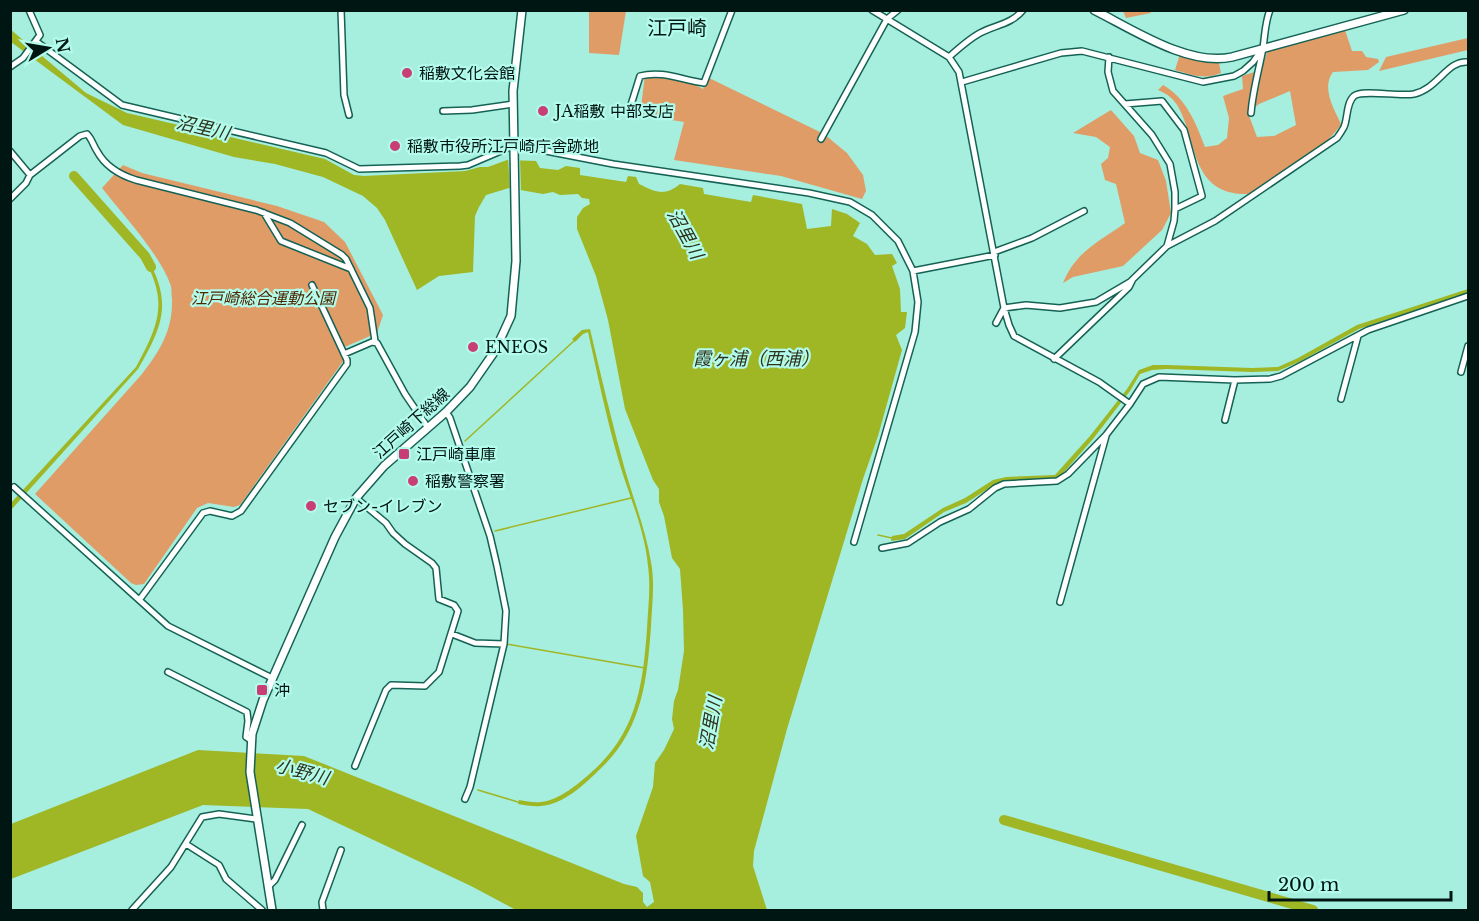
<svg xmlns="http://www.w3.org/2000/svg" width="1479" height="921" viewBox="0 0 1479 921" font-family="'Libre Baskerville','Noto Sans JP',serif">
	<rect width="100%" height="100%" fill="#a6eede"/>
	<!-- green -->
	<path fill="#df9c66" fill-rule="evenodd" d="M589,11H626L619,55L589,53Z
		M1123,11H1150L1151,13L1126,18Z
		M1345,30L1352,51H1362L1366,57L1378,59L1379,62L1368,70L1333,72C1321,88 1334,109 1341,124C1324,152 1276,176 1248,194C1202,195 1197,161 1186,125C1183,116 1178,103 1170,97C1167,94 1162,92 1158,90L1163,85C1186,98 1196,123 1205,147L1218,145L1227,138L1229,118L1223,96L1243,89L1242,76L1261,70L1268,49ZM1290,91L1296,125L1274,136L1257,137L1248,113L1259,104Z
		M1468,38V50L1379,71L1386,57Z
		M1180,54L1219,63L1221,73C1205,80 1191,75 1175,70Z
		M645,75L684,78L703,89L707,77L824,134L847,153L863,175L866,191L862,199L781,176L674,160L684,122L640,115Z
		M1111,110L1134,136L1140,153L1158,160L1166,181L1171,213L1162,230L1123,266L1073,277L1063,283C1076,251 1099,242 1125,223L1116,184L1105,180L1101,164L1108,158L1110,147L1096,137L1073,133Z
		M123,165L142,173L277,206L324,222L345,242L383,315L377,333L340,349L344,360L240,505L234,507L208,503L197,508L144,584L136,585L131,583L35,494L142,374C160,351 173,330 172,299C171,295 172,290 171,286C160,254 123,215 102,188Z"/>
	<!-- water -->
	<path fill="#9fb625" d="M10,29L86,93L127,113L325,159L354,175L364,176L465,171L480,167H488L507,160L536,161L540,168L558,170L566,166L580,168V175L626,182L628,176L636,177L639,184C656,192 664,197 680,184L703,188L704,194L751,202L753,195L802,204L807,229L831,226L832,209L847,214L860,223L853,236L867,244L875,255L892,254L897,263L892,266L900,289L901,312H907L905,328L896,335L902,350L878,436L863,479L787,729L754,851L753,866L767,910H516L471,886L308,809L203,805L11,879V824L198,750L304,756L624,884L637,887L643,893V902L647,907L654,902L650,882L643,876L636,836L653,787L655,763L664,750L674,729L672,719L674,701L678,690L684,651L683,610L680,569L672,558L664,516L659,502V489L653,480L625,409L608,320L596,276L577,229V217L583,208L590,204L589,199L582,198L578,194L560,195L553,192L543,194L509,188L486,195L479,207L475,216L473,272L439,276L417,290L385,220L377,208L363,196L323,177L275,164L234,157L123,125L11,42Z
		M146,256C173,302 163,326 138,369L11,510L10,504L136,367C159,324 169,302 143,257Z
		M1468,289V293L1359,329L1299,362L1278,371L1252,372L1167,369L1152,370L1140,374L1130,391L1093,439L1058,479L1006,482L994,485L966,503L944,512L905,539L891,541L892,536L904,534L943,508L965,498L993,480L1006,477L1055,475L1090,436L1127,389L1139,370L1153,365H1167L1252,368L1278,367L1298,358L1357,325Z
		M590,329C601,376 612,423 625,470C634,501 646,531 651,562C655,583 652,605 651,626C647,682 642,731 598,771C584,785 562,805 541,806C534,807 525,805 518,804L519,800C526,801 534,803 541,802C559,801 582,781 595,769C637,730 643,684 647,629C648,608 651,587 648,566C645,531 630,498 620,465C607,421 598,377 588,332L583,334L575,342L572,339L582,330Z"/>
	<!-- pier -->
	<path fill="#a6eede" d="M508,157H520L521,193L510,191Z"/>
	<g fill="none" stroke-linecap="round" stroke-linejoin="round">
		<!-- stream -->
		<path stroke="#9fb625" stroke-width="1.5" d="M465,441L575,340
			M495,531L631,498
			M878,535L892,538
			M507,644L645,668
			M478,790L518,802"/>
		<!-- river -->
		<path stroke="#9fb625" stroke-width="10" d="M74,176L145,256L151,267
			M1004,820L1313,910"/>
		<defs>
			<path id="street" d="M341,10L344,95L349,115
				M872,10L949,57L959,72L1004,308L1009,325L1014,336L1099,382L1130,404L1106,435L1068,474L1057,481L1004,484L995,488L969,509L940,522L908,543L882,548
				M37,42L122,105L326,153L359,169L460,166L468,165L515,145L613,164L809,193L850,202L872,215L898,241L913,271L918,302L915,332L854,542
				M949,57C959,48 969,39 980,33C995,25 1012,24 1023,10
				M10,67L23,58L40,35L29,10
				M962,82L1061,53L1082,51L1203,82L1234,76L1243,71L1253,62L1263,48
				M1125,104L1162,101L1184,130L1202,196L1175,209
				M630,108L640,76C662,70 682,80 704,83L732,10
				M443,111L472,110L513,104
				M1251,113C1253,89 1259,70 1263,48C1265,35 1265,22 1270,10
				M821,139L887,19L898,10
				M10,151L30,175
				M10,199L26,183L30,175L80,136L87,134C92,139 93,145 97,151C105,166 120,175 136,180L256,210L290,223L342,255L346,259L370,308L375,341
				M264,213L281,241L351,269
				M1167,246L1215,221L1337,138C1339,135 1342,131 1344,127C1348,118 1346,103 1354,96C1363,89 1399,97 1414,94C1439,88 1447,60 1468,62
				M994,252L1032,238L1084,211
				M913,271L995,255
				M996,323L1004,308L1026,305L1060,308L1096,302L1130,282L1167,246L1174,221L1175,209V192L1170,164L1152,135L1113,91L1108,72L1109,57
				M344,354L372,342L377,343L405,394L428,428
				M1054,359L1129,287L1132,281
				M1461,372L1468,346
				M1341,399L1358,336
				M1130,404L1143,384L1159,377L1235,380L1270,379L1281,376L1368,330L1468,296
				M446,412L450,418L490,536L497,566L506,611L504,644L470,787L465,799
				M1225,420L1235,380
				M14,487L168,626L272,678
				M140,599L203,513L210,511L232,516L241,511L347,364V360L312,285
				M1060,602L1106,436
				M452,634L475,643L504,644
				M168,672L247,712L248,721L246,737L252,741
				M355,766L386,690L391,685L425,686L439,672L458,611L454,605L439,599L436,568L432,563L405,544L393,533L386,523L356,498
				M186,844L219,865L226,879L262,910
				M268,887L275,880L302,825
				M132,910L171,867L202,817L219,814L256,819
				M323,910L322,902L341,850"/>
			<path id="secondary" d="M1094,10C1132,29 1189,67 1232,57L1404,10
				M272,910L250,772L252,734L263,700L335,537L356,498L384,466L446,412L470,387L495,351L511,316L516,261L513,91L522,10"/>
		</defs>
		<!-- street casing -->
		<use href="#street" stroke="#156255" stroke-width="8"/>
		<!-- secondary casing -->
		<use href="#secondary" stroke="#156255" stroke-width="10"/>
		<!-- street -->
		<use href="#street" stroke="#fff" stroke-width="5"/>
		<!-- secondary -->
		<use href="#secondary" stroke="#fff" stroke-width="7"/>
	</g>
	<!-- markers -->
	<g fill="#c83f78" stroke="#b3fbeb" stroke-width="2">
		<circle cx="407" cy="73" r="6"/>
		<circle cx="543" cy="111" r="6"/>
		<circle cx="395" cy="146" r="6"/>
		<circle cx="473" cy="347" r="6"/>
		<rect x="398" y="448" width="12" height="12" rx="3"/>
		<circle cx="413" cy="481" r="6"/>
		<circle cx="311" cy="506" r="6"/>
		<rect x="256" y="684" width="12" height="12" rx="3"/>
	</g>
	<g text-anchor="middle" stroke-width="4.5" stroke-linejoin="round" paint-order="stroke">
		<!-- poi labels -->
		<g font-size="16" fill="#001612" stroke="#b3fbeb" text-anchor="start">
			<text x="419" y="79">稲敷文化会館</text>
			<text x="555" y="117">JA稲敷 中部支店</text>
			<text x="407" y="152">稲敷市役所江戸崎庁舎跡地</text>
			<text x="485" y="353">ENEOS</text>
			<text x="416" y="460">江戸崎車庫</text>
			<text x="425" y="487">稲敷警察署</text>
			<text x="323" y="512">セブン-イレブン</text>
			<text x="274" y="696">沖</text>
		</g>
		<!-- park labels -->
		<g font-size="16" font-style="italic" fill="#4d2600" stroke="#b3fbeb">
			<text x="263" y="304">江戸崎総合運動公園</text>
		</g>
		<!-- street labels -->
		<g font-size="16" fill="#001612" stroke="#b3fbeb">
			<text transform="translate(411 423) rotate(-42)" y="6">江戸崎下総線</text>
		</g>
		<!-- water labels -->
		<g font-size="18" font-style="italic" fill="#2e331c" stroke="#b3fbeb">
			<text transform="translate(203 128) rotate(13)" y="6">沼里川</text>
			<text transform="translate(685 234) rotate(61)" y="6">沼里川</text>
			<text x="756" y="365">霞ヶ浦（西浦）</text>
			<text transform="translate(711 723) rotate(-80)" y="6">沼里川</text>
			<text transform="translate(302 772) rotate(15)" y="6">小野川</text>
		</g>
		<!-- quarter labels -->
		<g font-size="20" fill="#001612" stroke="#b3fbeb">
			<text x="677" y="35">江戸崎</text>
		</g>
	</g>
	<!-- border -->
	<rect width="1479" height="921" fill="none" stroke="#001612" stroke-width="24"/>
	<!-- north arrow -->
	<g transform="translate(48 48) rotate(79)" stroke="#b3fbeb" stroke-width="4.5" paint-order="stroke">
	<path d="M0-4.5L10 22L0 15L-10 22Z" fill="#001612"/>
	<text y="-9" font-size="16" font-weight="bold" text-anchor="middle" fill="#001612">N</text>
	</g>
	<!-- scale -->
	<path d="M1269 891v9h182v-9" fill="none" stroke="#001612" stroke-width="3"/>
	<text x="1278" y="891" font-size="18" fill="#001612" stroke="#b3fbeb" stroke-width="4.5" paint-order="stroke">200 m</text>
</svg>
